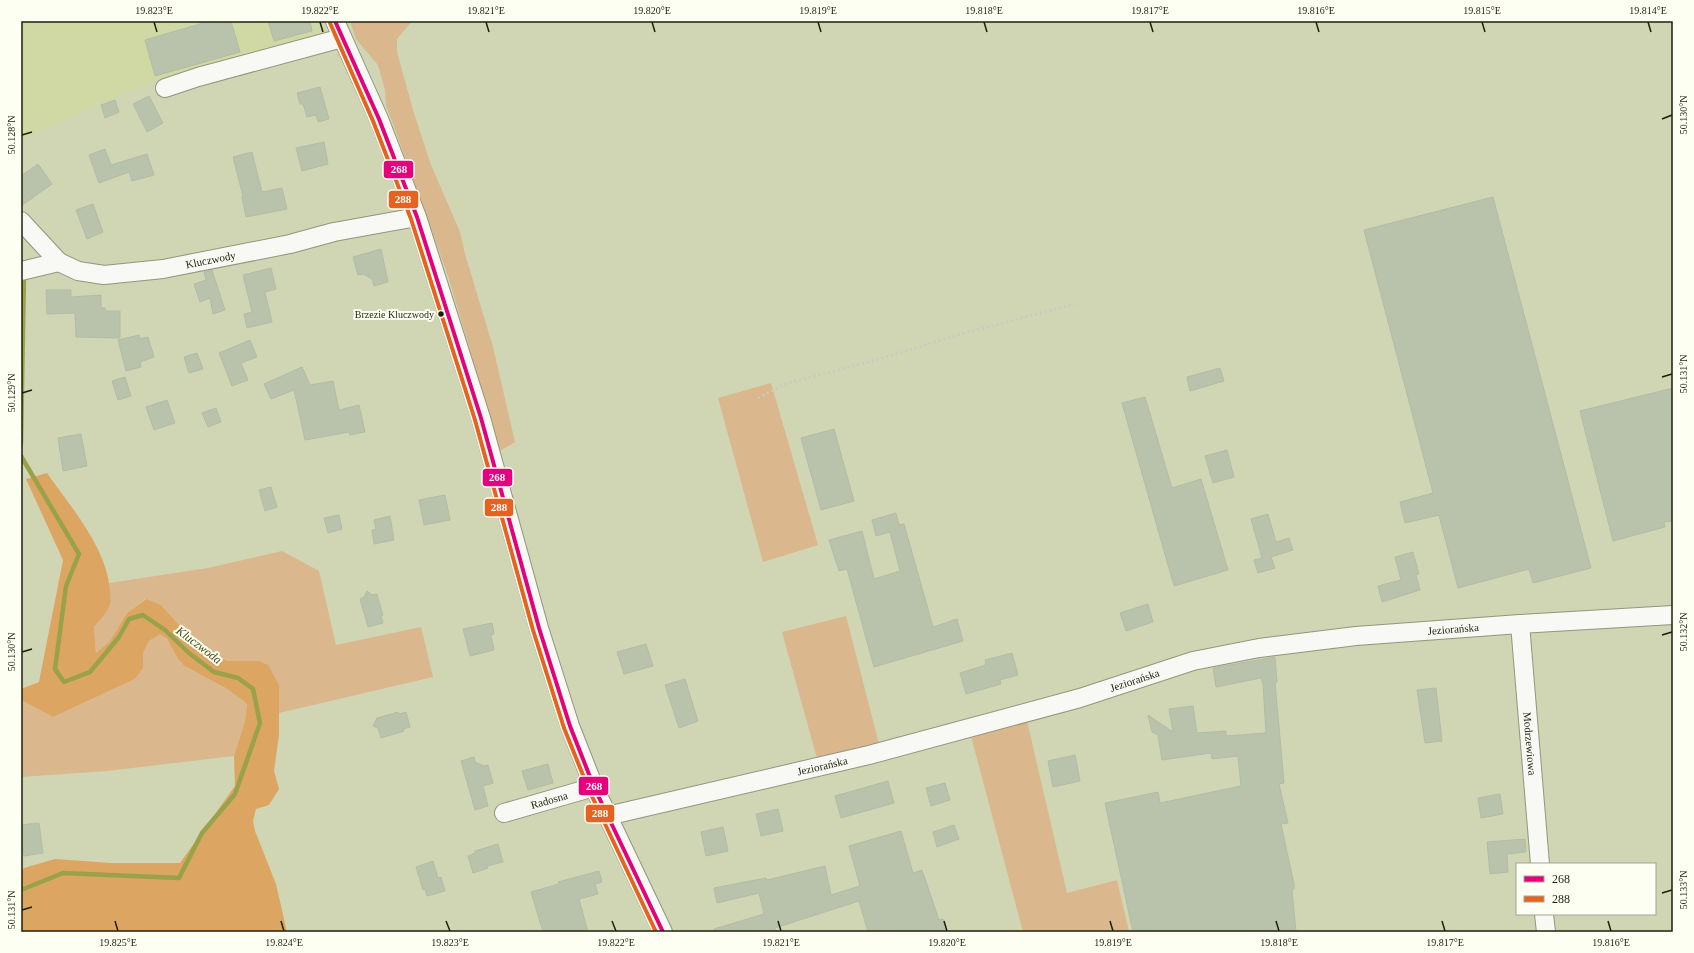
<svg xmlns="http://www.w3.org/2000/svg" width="1694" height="953" viewBox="0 0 1694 953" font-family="'Times New Roman',serif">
	<rect width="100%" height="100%" fill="#d0d5b4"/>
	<!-- built -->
	<path fill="#d0d8a4" d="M21,21H321L325,32L155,80L21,139Z"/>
	<!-- green -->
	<path fill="#dbb78d" d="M350,21H412L397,39V52L413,110L431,165L460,232L465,254L493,347L515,442L500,451L448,276L386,105L385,90L378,65L356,39Z
		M771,383L818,545L763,562L718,398Z
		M282,551L319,571L336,645L421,627L433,677L279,713V685L259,661H228L215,656L189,636L161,605L145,599L127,613L110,641L96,653L94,627C109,611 110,605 109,583L208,568Z
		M846,616L879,744L818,762L782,632Z
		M160,634C173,642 173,656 183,665C189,670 198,673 205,677C218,683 235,690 244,700C253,710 238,745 234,756L107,771L21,777V700L53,717L135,679L143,668V653L149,641Z
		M1027,721L1067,893L1117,880L1129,932H1023L971,736Z"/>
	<!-- forest -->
	<path fill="#dda562" d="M47,473C70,506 108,549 110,592C110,595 111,600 110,604C107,613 100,620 94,627L96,653L110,641L127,613L146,599L161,605L189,636L215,656L228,661H259L268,665L279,685V735L274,771L279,789L269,805L256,809L253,821L255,831L276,884L287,932H21V872L24,868L55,859L111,863H180L235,786L234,756L245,722L247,705L244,701L226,688L184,666L178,659L167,639L160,634L149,641L143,653V668L135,679L53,717L21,700V689L39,682L63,560L26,479Z"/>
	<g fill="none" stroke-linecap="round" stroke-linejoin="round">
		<!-- stream -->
		<path stroke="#99a24a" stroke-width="4.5" d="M21,443L24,274
			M21,456L79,554L66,586L55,669L64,682L90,672L119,637L129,619L143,615L165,630L189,653L214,672L238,678L253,689L260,723L235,794L202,833L179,878L63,873L21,890"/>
	</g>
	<!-- building -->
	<path fill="#b9c2aa" stroke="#b3bca4" d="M210,21H231L240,52L155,76L145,40Z
		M268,21H310L312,31L274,41Z
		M320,87L329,119L318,122L316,115L307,117L303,104H300L297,93Z
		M149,96L163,123L147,132L133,104Z
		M115,100L119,112L105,118L101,105Z
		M324,142L328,164L302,171L296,148Z
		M105,149L111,165L147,154L154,175L132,181L129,172L99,183L89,155Z
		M252,152L262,192L282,188L287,209L246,217L242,197L243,196L233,157Z
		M38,164L52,184L21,206V176Z
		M1493,197L1591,568L1533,583L1529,569L1458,588L1439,515L1405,523L1400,502L1433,493L1364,230Z
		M93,204L103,232L87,239L76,210Z
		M381,249L388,282L374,286L372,279L363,274L358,275L353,257Z
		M271,268L276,289L265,292L272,322L247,328L244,314L252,312L243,275Z
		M212,270L225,310L213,314L210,298L200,302L194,284L206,280L204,272Z
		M46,290H71V297L101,295V308H105V311H120V338L76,337L75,313L47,314Z
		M139,335L140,339L148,337L154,357L140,362L141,367L126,371L118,340Z
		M250,340L257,357L241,363L248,380L232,386L219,353Z
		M197,353L203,369L189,373L184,357Z
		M302,367L310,385L333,381L339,410L359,405L365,432L350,435L349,432L305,440L294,390L271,399L264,384Z
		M1220,368L1224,381L1190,391L1187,377Z
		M125,377L131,396L118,400L112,381Z
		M1673,388V521L1664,522L1665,527L1613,541L1580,411Z
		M1145,397L1172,488L1201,479L1228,570L1174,586L1122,403Z
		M167,400L175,423L154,430L146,407Z
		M216,408L221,422L208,427L202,413Z
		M834,429L854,501L821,510L801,438Z
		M81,434L87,466L63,471L58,438Z
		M1227,450L1234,477L1213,483L1205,456Z
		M271,487L277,507L265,511L259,490Z
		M445,495L450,520L424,525L419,500Z
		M896,513L899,525L904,524L933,627L957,619L963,641L874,667L847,569L839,571L829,540L862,531L874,579L900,571L890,532L876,536L872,520Z
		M1268,514L1276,542L1289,538L1293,550L1271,557L1275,568L1258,573L1254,560L1262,558L1251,519Z
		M339,515L342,529L328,533L324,518Z
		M390,516L394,540L374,544L372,530L376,529L374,520Z
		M1413,552L1419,574L1416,575L1420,590L1382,602L1378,586L1401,580L1395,557Z
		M367,591L372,595L377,594L383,615L381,616L383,623L368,627L360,599L364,597Z
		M1148,604L1153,622L1126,631L1120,613Z
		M492,623L494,634L491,635L494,650L470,656L463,629Z
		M646,644L653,666L624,674L617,652Z
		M1012,653L1018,675L1000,680L1001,684L966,694L960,673L986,665L985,660Z
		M1275,657L1277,682H1275L1284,783L1279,784L1288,823L1281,824L1294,884V889L1292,890L1296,932H1133L1105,803L1158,792L1160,803L1241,786L1238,756L1212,759L1211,753L1162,760L1158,735L1152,732L1148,715L1173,732L1169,709L1193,706L1197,733L1226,731V736L1266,733L1263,684L1261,678L1216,687L1213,668Z
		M685,679L698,721L679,728L665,685Z
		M1436,688L1442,741L1425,743L1417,690Z
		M398,712L399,714L406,712L410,727L403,729L404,731L381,738L378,728L373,726L377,718Z
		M1075,755L1080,781L1053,787L1048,761Z
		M474,757L475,762L484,766L488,765L493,783L483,786L488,806L475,810L461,761Z
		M548,764L553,783L528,790L522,771Z
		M888,781L894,803L841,818L835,796Z
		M945,783L950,800L931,806L926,788Z
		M1500,794L1503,814L1481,818L1478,798Z
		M778,809L783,831L761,836L756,814Z
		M39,823L43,853L24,856L21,839V825Z
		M954,825L959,839L937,847L933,832Z
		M723,827L728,851L706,856L701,832Z
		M901,831L913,873L922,870L939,920L943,919L947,932H868L859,901L775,928L777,932H715L714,929L764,914L759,893L717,903L714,888L766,878L767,880L825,866L831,895L860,886L849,846Z
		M1525,839L1526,852L1507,854L1508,872L1490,874L1487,842Z
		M498,844L503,862L487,866L488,868L473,873L468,856L475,853V851Z
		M433,861L438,878L441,877L445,891L427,896L425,889L423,890L416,867Z
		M599,871L602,882L595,884L598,894L579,899L588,932H543L531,892L559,884L558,882Z"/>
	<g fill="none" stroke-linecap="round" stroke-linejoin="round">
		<defs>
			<g id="minor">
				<path d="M335,21L379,119L417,217L481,418L539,628L570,726L594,787L663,932"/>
				<path d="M165,88L198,77L342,38"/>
				<path id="s1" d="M21,221L59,262L78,271L104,275L163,269L290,244L334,232L417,217"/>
				<path d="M21,271L59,262"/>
				<path id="s2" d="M1520,624L1540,864"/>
				<path id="s3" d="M504,813L594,787"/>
				<path id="s4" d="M607,816L869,755L1080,698L1193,661L1259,648L1356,636L1520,624L1673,615"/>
				<path d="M1544,914L1546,932"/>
			</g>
		</defs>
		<!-- minor casing -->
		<use href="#minor" stroke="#92967c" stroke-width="20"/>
		<!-- path -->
		<path stroke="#c9cac1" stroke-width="2.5" stroke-dasharray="2 3" stroke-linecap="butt" d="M758,398L785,384L876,360L961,334L1075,304"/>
		<!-- minor -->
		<use href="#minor" stroke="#f8f9f4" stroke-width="18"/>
		<defs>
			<path id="bus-1" d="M335,21L379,119L417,217L481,418L539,628L570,726L594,787L663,932"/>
			<path id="bus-2" d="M330,23L373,121L411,219L475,420L533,630L564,728L589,790L656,932"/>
		</defs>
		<!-- bus-1 casing -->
		<use href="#bus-1" stroke="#fdfff3" stroke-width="7"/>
		<!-- bus-2 casing -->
		<use href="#bus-2" stroke="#fdfff3" stroke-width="7"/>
		<!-- bus-1 -->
		<use href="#bus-1" stroke="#e5007d" stroke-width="4"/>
		<!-- bus-2 -->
		<use href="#bus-2" stroke="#e76221" stroke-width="4"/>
	</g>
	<!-- ticks -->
	<path fill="none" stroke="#1d2009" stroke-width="1.5" d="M154,22L157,32M320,22L323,32M486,22L489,32M652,22L655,32M818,22L821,32M984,22L987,32M1150,22L1153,32M1316,22L1319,32M1482,22L1485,32M1648,22L1651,32M1662,119L1672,115M22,135L32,132M1662,377L1672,374M22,393L32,390M1662,635L1672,632M22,652L32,649M1662,893L1672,890M22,910L32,907M115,921L118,931M281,921L284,931M446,921L450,931M612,921L616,931M778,921L781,931M944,921L947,931M1110,921L1113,931M1276,921L1279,931M1442,921L1445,931M1608,921L1611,931"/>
	<!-- markers -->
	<circle fill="#1d2009" stroke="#fdfff3" stroke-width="1.5" cx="441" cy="314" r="3.5"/>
	<g text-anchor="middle" stroke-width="4" stroke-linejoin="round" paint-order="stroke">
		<!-- bus labels -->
		<g font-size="10" fill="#1d2009" stroke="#fdfff3" text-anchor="end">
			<text x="434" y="318">Brzezie Kluczwody</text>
		</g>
		<!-- street labels -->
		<g font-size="11" fill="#1d2009" stroke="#fdfff3">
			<text dy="4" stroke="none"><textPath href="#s1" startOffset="211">Kluczwody</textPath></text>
			<text dy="4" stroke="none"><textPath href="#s4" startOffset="869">Jeziorańska</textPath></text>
			<text dy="4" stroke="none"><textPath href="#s4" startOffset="545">Jeziorańska</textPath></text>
			<text dy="4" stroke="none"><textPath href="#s2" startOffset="120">Modrzewiowa</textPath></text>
			<text dy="4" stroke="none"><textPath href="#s4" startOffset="221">Jeziorańska</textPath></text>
			<text dy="4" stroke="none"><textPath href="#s3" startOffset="47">Radosna</textPath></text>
		</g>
		<!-- water labels -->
		<g font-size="12" font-style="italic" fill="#434911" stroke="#fdfff3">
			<text transform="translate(199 645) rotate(37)" y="4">Kluczwoda</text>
		</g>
	</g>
	<g stroke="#fdfff3" stroke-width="1.5">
		<rect x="383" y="160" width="31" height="19" rx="4" fill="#e5007d"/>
		<rect x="388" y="190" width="31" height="19" rx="4" fill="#e76221"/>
		<rect x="482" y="468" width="31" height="19" rx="4" fill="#e5007d"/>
		<rect x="484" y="498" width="30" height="19" rx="4" fill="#e76221"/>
		<rect x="578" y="776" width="31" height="20" rx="4" fill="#e5007d"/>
		<rect x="585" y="804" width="30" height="19" rx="4" fill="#e76221"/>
	</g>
	<g font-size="11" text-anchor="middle" font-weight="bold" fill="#fff">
		<text x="399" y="173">268</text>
		<text x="403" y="203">288</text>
		<text x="497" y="481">268</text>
		<text x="499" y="511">288</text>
		<text x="594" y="790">268</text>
		<text x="600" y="817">288</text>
	</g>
	<!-- border -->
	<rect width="1694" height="953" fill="none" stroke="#fdfff3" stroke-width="44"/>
	<!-- legend -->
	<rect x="1516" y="863" width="140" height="52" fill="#fdfff3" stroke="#a3a695"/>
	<rect x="1524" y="876" width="20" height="6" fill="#e5007d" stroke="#a3a695"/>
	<text x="1552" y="883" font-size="12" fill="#1d2009">268</text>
	<rect x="1524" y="896" width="20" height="6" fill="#e76221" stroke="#a3a695"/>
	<text x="1552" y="903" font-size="12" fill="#1d2009">288</text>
	<rect x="22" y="22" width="1650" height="909" fill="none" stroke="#1d2009" stroke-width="1.5"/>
	<g font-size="10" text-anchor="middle" fill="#1d2009">
		<text x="154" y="14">19.823°E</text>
		<text x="320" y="14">19.822°E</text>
		<text x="486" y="14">19.821°E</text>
		<text x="652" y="14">19.820°E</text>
		<text x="818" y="14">19.819°E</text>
		<text x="984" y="14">19.818°E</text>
		<text x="1150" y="14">19.817°E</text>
		<text x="1316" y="14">19.816°E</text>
		<text x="1482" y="14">19.815°E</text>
		<text x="1648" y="14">19.814°E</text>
		<text transform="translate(1683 115) rotate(-90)" y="4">50.130°N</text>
		<text transform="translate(11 135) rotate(-90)" y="4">50.128°N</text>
		<text transform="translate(1683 374) rotate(-90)" y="4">50.131°N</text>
		<text transform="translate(11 393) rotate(-90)" y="4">50.129°N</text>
		<text transform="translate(1683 632) rotate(-90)" y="4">50.132°N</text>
		<text transform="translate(11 652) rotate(-90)" y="4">50.130°N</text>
		<text transform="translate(1683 890) rotate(-90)" y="4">50.133°N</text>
		<text transform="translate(11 910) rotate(-90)" y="4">50.131°N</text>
		<text x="118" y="946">19.825°E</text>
		<text x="284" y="946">19.824°E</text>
		<text x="450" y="946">19.823°E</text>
		<text x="616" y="946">19.822°E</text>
		<text x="781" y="946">19.821°E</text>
		<text x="947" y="946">19.820°E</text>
		<text x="1113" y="946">19.819°E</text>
		<text x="1279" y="946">19.818°E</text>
		<text x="1445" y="946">19.817°E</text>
		<text x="1611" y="946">19.816°E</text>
	</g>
</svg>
